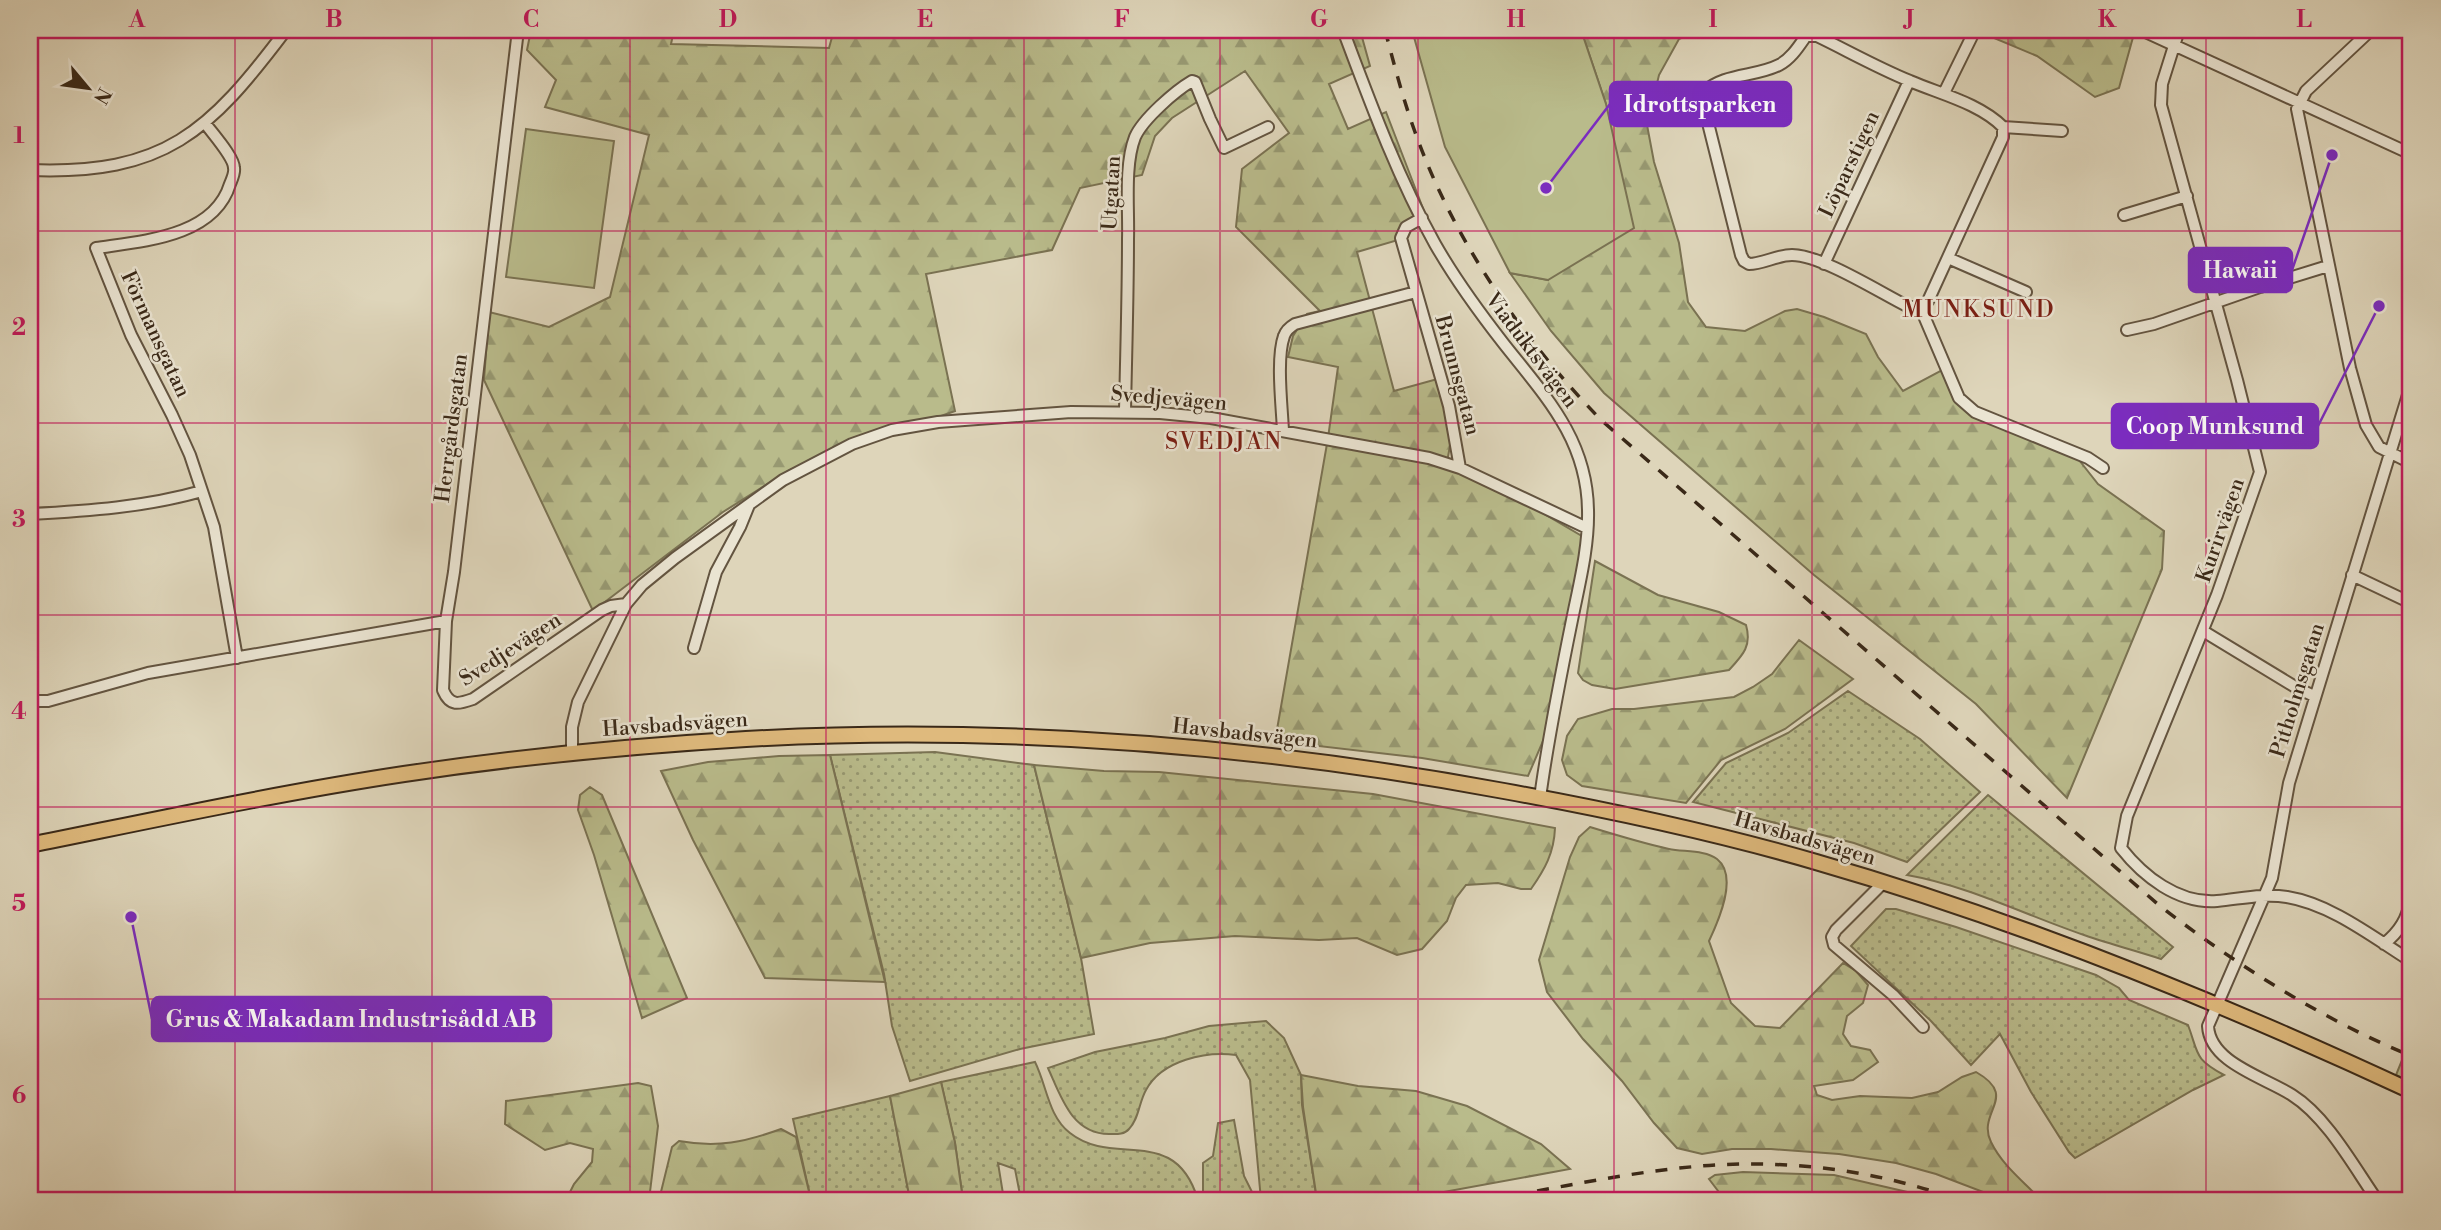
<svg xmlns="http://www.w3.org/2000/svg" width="2441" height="1230" viewBox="0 0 2441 1230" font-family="'Libre Bodoni',serif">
	<defs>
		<pattern id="grass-dots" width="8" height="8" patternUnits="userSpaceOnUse" patternTransform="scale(1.75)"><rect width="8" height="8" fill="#b9bb8b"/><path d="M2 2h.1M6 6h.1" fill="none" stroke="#979871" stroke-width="1.8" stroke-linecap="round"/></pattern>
		<pattern id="forest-firs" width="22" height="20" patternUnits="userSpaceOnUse" patternTransform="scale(1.75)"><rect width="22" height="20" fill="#b9bb8b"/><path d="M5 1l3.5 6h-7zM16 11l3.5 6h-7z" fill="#979871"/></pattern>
	</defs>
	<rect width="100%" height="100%" fill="#ded5ba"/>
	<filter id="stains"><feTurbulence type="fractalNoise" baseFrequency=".00286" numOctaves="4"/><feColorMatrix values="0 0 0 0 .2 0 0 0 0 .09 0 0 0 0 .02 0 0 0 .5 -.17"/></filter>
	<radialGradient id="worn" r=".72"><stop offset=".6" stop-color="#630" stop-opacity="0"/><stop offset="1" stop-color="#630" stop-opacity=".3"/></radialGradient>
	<!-- grass -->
	<path fill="url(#grass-dots)" stroke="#7a7252" stroke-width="2" d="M1848,691L1920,739L1980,792L1907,862L1854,843L1693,802L1726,763L1788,733Z
		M935,752L1034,765L1081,958L1094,1034L1020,1049L910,1081L892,1026L884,974L830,755Z
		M1988,795L2173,947L2161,959C2136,951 2110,944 2084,935C2025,915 1969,886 1907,875Z
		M1886,909H1896L1956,927L2096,975L2119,988L2129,1000L2188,1025C2199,1054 2193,1058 2224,1075L2193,1090L2075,1158L2069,1152L2031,1092L2000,1034L1971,1065L1931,1021L1851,946Z
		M1266,1021L1284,1038L1301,1075L1302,1105L1317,1200H1261L1250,1080L1236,1055C1206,1051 1162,1060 1146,1090C1139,1102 1139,1119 1129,1129C1124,1135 1116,1134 1109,1134C1072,1134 1061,1097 1048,1068L1095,1052L1165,1038L1209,1026Z
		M1035,1062C1047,1086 1048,1116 1070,1133C1114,1168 1175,1123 1198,1200H1021L1015,1169L998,1163L1004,1200H963L955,1143L941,1082Z
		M890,1096L910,1200H811L793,1119Z
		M1234,1120L1244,1176L1256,1200H1203V1163L1213,1156L1218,1123Z"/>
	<!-- forest -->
	<path fill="url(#forest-firs)" stroke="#7a7252" stroke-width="2" d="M531,30H674L671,44L829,48L834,30H1360L1370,66L1329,84L1348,129L1386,112L1424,211L1405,238L1357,252L1394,391L1441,378L1451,440L1446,468L1512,495L1592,542L1549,727L1528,776L1422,758L1275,741L1328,438L1338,367L1288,357L1293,336L1307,314L1320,311L1236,227L1242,169L1289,133L1245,71L1172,118L1155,136L1142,175L1080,188L1052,250L926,274L955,411L790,470L723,512L593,611L484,380L489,312L549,327L610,297L649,135L545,107L556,80L527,50Z
		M1581,30H1699L1679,39L1659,75L1647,125L1654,162L1679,243L1688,302L1706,327L1745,331L1785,311L1797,309L1824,317L1866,334L1878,357L1903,391L1944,369L1952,385L1985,415L2079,460L2098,484L2164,531L2162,569L2067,798L1976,704L1814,575L1604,393L1551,331L1510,273L1548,280L1606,104Z
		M1975,30H2135L2119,88L2095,97L2037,56Z
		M1595,561L1658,595L1719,612L1746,625C1752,646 1743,655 1729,670L1615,689L1592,685L1583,680L1578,673Z
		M1799,640L1853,679L1785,729L1721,760L1686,803L1582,786L1567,775L1562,760L1567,736L1578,719L1612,709H1634L1734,697L1753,687L1772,674Z
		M830,755L885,982L765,978L693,840L661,771L708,762L779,756Z
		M1034,765L1104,771L1159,772L1373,794L1555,828C1554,853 1545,869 1531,889H1521L1498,883L1466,885L1456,898L1447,921L1422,949L1397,955L1357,938L1319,940L1235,936L1150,943L1081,958Z
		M590,787L602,795L687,998L642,1018L594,855L578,810L580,795Z
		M1590,827C1616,835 1642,843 1669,849C1684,852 1705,850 1717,859C1739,876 1718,922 1709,941L1731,1003L1755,1026L1780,1028L1843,963L1856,971L1868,985L1863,1003L1847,1016L1843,1034L1851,1046L1870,1050L1878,1062L1853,1080L1814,1086L1817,1095L1832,1100L1860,1096L1912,1098L1938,1092L1962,1077L1976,1072C2020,1097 1976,1112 1991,1142C2002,1165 2023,1181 2041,1200H2004L1936,1174L1896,1163L1839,1154L1771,1149H1732L1702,1154L1677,1148L1654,1123L1622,1081L1583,1039L1547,992L1539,960L1570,857L1579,837Z
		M2411,1038V1082L2396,1075Z
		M1301,1075L1358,1086L1416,1091L1467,1106L1541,1144L1570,1169L1400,1200H1317L1303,1107Z
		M941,1082L955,1143L963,1200H910L890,1096Z
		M638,1083L651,1086L658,1126L649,1200H566L574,1184L592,1162L593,1149L570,1143L545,1150L505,1124L506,1101Z
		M781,1129L796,1137L811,1200H659L672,1147L679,1141C718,1148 745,1142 781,1129Z
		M1743,1172L1834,1175L1942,1200H1725L1709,1179L1715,1175Z"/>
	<!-- pitch -->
	<path fill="#b9bb8b" stroke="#7a7252" stroke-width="2" d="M1412,30H1581L1606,104L1634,228L1548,280L1510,273L1445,147Z
		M526,129L614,141L594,288L506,277Z"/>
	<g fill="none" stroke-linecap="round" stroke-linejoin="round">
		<defs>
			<path id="minor" d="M1343,30C1370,102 1397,176 1435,244C1455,279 1479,312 1504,344C1545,396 1587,439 1588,510C1589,547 1579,585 1572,620C1560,679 1548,738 1540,798
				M2141,30L2411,154
				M2179,30L2162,84L2161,105L2237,380L2260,472L2217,595L2127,816L2121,848C2143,876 2178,904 2217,901C2240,899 2263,893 2287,897C2331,904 2374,938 2411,961
				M2371,30L2306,91L2297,109L2350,368L2366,425L2379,447L2411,463
				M1806,36H1817C1848,51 1878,68 1910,81C1940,94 1979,103 2003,127V137L1928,301L1921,309L1907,306C1879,292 1821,255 1792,255C1777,255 1763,264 1749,264L1744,261L1741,255L1703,103L1704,92C1724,73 1756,77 1779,65C1791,59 1799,46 1806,36Z
				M1944,93L1975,30
				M205,123C212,133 234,157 234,168C235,173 232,179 230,184C214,237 143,241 96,248L131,335L172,415L190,455L214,527L237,658
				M2003,127L2062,131
				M30,170C165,175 209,132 286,30
				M2124,215L2187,196
				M1422,218L1406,227L1401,238L1449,406L1460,468
				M1948,258L2026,292
				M1824,264L1909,81
				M1921,309L1959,398L1975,412L2088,458L2103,468
				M2127,330L2154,324L2260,287L2328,266
				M1125,412C1126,355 1128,297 1128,239C1129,209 1124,165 1135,137C1143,119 1175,91 1192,81L1195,82L1210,119L1224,148L1268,127
				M1283,431C1282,407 1276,358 1284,336C1286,330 1290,327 1295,324L1416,292
				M30,514C88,511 146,507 202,491
				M2352,575L2411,603
				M446,621L443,690C450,707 459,704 473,699L602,610L611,606L626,604
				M2203,631L2297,688L2314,696
				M694,648L716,572L740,527L749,505
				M30,698L37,701H48L148,673L446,621L454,572L518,30
				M572,753V727L578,702L626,604L642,585L675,558L783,480L852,444L892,430L938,422L1071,412L1160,413L1211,418L1429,458L1460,468L1587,528
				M1884,882L1836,930L1832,937L1834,945L1893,995L1923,1027
				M2384,944C2400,931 2407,919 2411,899
				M2377,1200C2354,1167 2327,1117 2292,1095C2264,1077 2210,1063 2208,1026L2272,878L2289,783L2411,385"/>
			<path id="major" d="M30,845C154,820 278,793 404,774C517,757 632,746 746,739C1000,725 1255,745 1504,791C1609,810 1713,832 1816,862C2021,921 2218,1001 2411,1091"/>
		</defs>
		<!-- minor casing -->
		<use href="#minor" stroke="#635440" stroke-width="14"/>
		<!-- major casing -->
		<use href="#major" stroke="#3a2918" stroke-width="18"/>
		<!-- minor -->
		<use href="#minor" stroke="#eae4d2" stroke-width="10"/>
		<!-- major -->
		<use href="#major" stroke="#dfba7d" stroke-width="14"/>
		<!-- rail -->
		<path stroke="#3a2918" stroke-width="3.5" stroke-dasharray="12 12" stroke-linecap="butt" d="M1385,30C1394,64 1403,99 1415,132C1454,241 1521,337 1601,420L2160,906C2238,966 2320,1018 2411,1056
			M1490,1200C1560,1187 1630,1172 1701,1166C1786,1159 1878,1170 1958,1200"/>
	</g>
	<!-- grid -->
	<path fill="none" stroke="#c2185b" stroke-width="2" stroke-opacity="0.55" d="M235,30V1200M432,30V1200M630,30V1200M826,30V1200M1024,30V1200M1220,30V1200M1418,30V1200M1614,30V1200M1812,30V1200M2008,30V1200M2206,30V1200M30,231H2411M30,423H2411M30,615H2411M30,807H2411M30,999H2411"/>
	<g text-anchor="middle" stroke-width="5" stroke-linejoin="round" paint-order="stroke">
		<!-- street labels -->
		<g font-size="21" fill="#3a2918" stroke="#eae4d2">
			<text transform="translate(1849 164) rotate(-65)" y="7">Löparstigen</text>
			<text transform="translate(1111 193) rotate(-87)" y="7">Utgatan</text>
			<text transform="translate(156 334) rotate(65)" y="7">Förmansgatan</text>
			<text transform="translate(1532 350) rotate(53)" y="7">Viaduktsvägen</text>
			<text transform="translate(1458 375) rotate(75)" y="7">Brunnsgatan</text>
			<text transform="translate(1169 398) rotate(5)" y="7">Svedjevägen</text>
			<text transform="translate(451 428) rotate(-83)" y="7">Herrgårdsgatan</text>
			<text transform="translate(2220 530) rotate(-71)" y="7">Kurirvägen</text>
			<text transform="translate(510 649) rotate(-33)" y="7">Svedjevägen</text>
			<text transform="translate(2297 690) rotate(-73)" y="7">Pitholmsgatan</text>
			<text transform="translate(675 724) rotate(-4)" y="7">Havsbadsvägen</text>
			<text transform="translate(1245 733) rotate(6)" y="7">Havsbadsvägen</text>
			<text transform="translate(1805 838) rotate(16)" y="7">Havsbadsvägen</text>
		</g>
		<!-- neighbourhood labels -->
		<g font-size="23" letter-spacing="2" fill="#7a1f14" stroke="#eae4d2">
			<text x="1979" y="317">MUNKSUND</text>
			<text x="1224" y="449">SVEDJAN</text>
		</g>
	</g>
	<!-- callouts -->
	<path fill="none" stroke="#7b2cbf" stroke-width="2.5" d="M1546 188L1610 104M2332 155L2292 270M2379 306L2318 426M131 917L152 1019"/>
	<g fill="#7b2cbf" stroke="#eae4d2" stroke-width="2.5">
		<circle cx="1546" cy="188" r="7"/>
		<circle cx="2332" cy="155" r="7"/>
		<circle cx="2379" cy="306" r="7"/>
		<circle cx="131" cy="917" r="7"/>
	</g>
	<g fill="#7b2cbf" stroke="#7b2cbf" stroke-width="2.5">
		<rect x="1610" y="82" width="181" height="44" rx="7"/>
		<rect x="2189" y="248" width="103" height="44" rx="7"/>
		<rect x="2112" y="404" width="206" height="44" rx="7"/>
		<rect x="152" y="997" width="399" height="44" rx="7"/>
	</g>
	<g font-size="23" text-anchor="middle" font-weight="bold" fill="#fff">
		<text x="1700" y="112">Idrottsparken</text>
		<text x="2240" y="278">Hawaii</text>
		<text x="2215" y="434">Coop Munksund</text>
		<text x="351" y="1027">Grus &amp; Makadam Industrisådd AB</text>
	</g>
	<!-- margin -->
	<rect width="2441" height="1230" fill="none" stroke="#ded5ba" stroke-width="77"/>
	<!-- north arrow -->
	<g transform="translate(88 88) rotate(119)" stroke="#eae4d2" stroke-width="5" paint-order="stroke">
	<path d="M0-5L12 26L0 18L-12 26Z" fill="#3a2918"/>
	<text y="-10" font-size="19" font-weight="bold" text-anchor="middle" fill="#3a2918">N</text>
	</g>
	<rect x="38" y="38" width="2364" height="1154" fill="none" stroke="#c2185b" stroke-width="2.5"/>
	<g font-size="23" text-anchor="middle" font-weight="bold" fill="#c2185b">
		<text x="137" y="27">A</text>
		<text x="334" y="27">B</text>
		<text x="531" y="27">C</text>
		<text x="728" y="27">D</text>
		<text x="925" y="27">E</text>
		<text x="1122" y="27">F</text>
		<text x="1319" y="27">G</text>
		<text x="1516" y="27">H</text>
		<text x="1713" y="27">I</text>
		<text x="1910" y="27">J</text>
		<text x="2107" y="27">K</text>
		<text x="2304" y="27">L</text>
		<text x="19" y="143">1</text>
		<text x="19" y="335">2</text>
		<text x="19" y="527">3</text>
		<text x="19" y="719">4</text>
		<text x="19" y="911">5</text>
		<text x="19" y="1103">6</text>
	</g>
	<rect width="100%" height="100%" filter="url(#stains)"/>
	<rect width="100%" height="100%" fill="url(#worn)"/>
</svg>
